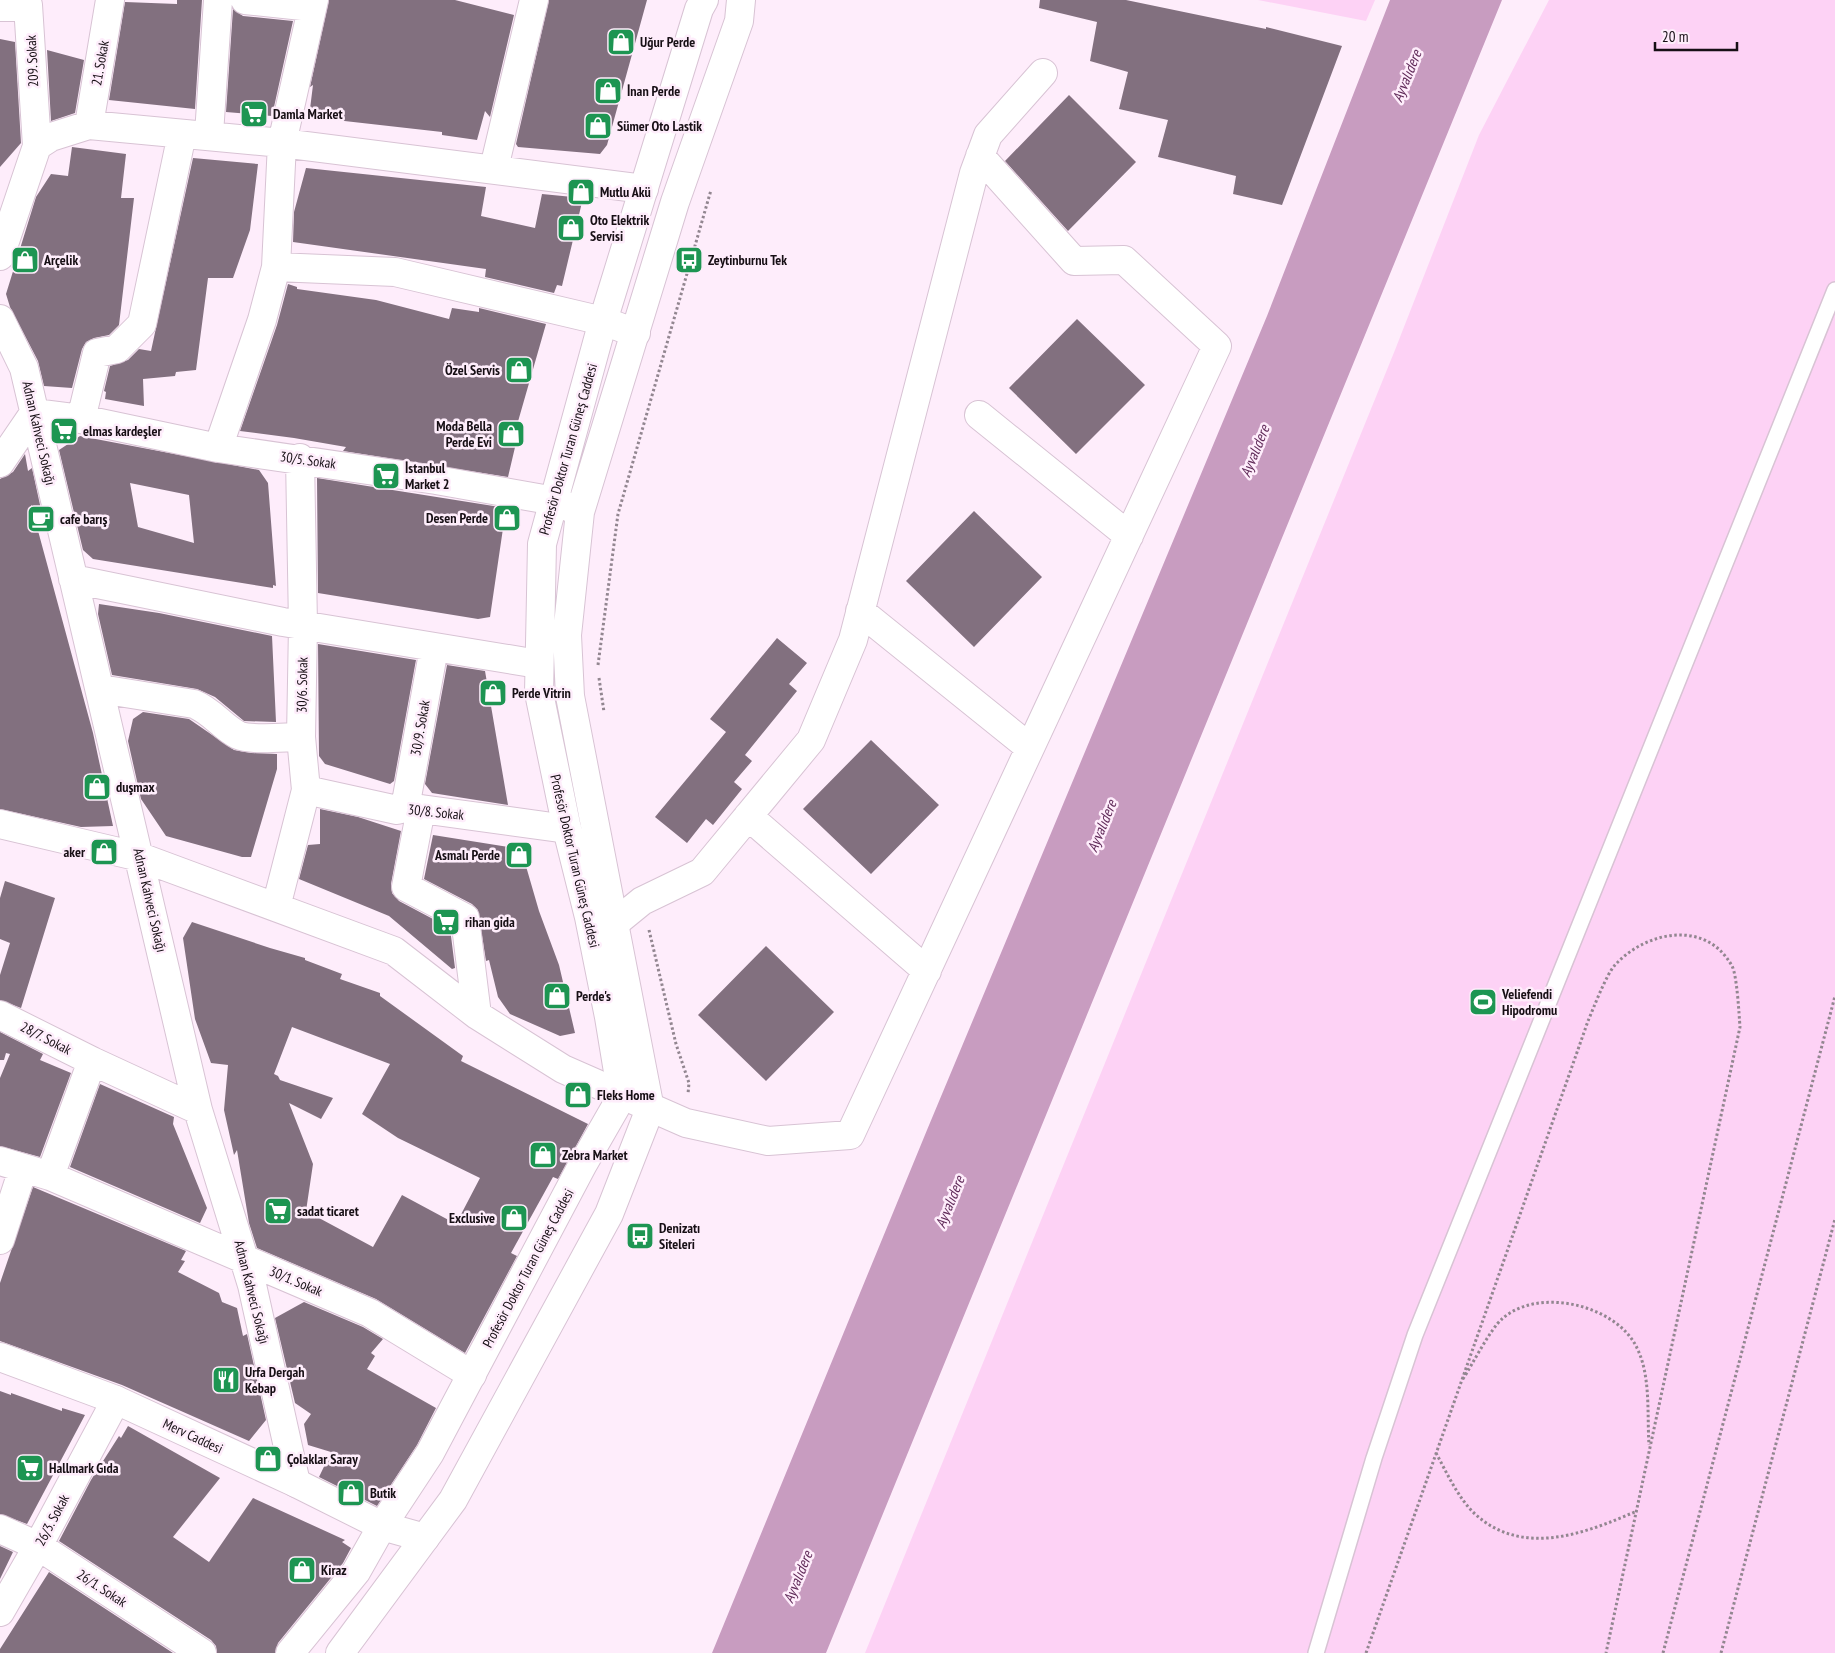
<svg xmlns="http://www.w3.org/2000/svg" width="1835" height="1653" viewBox="0 0 1835 1653" font-family="'PT Sans Narrow',sans-serif">
	<rect width="100%" height="100%" fill="#feedfb"/>
	<!-- green -->
	<path fill="#fdd2f5" d="M1258,0H1375L1366,21Z
		M1549,0H1835V1653H865L1395,350L1479,135Z"/>
	<!-- water -->
	<path fill="#c89cc0" d="M1390,0H1502L826,1653H712L927,1130L1267,316Z"/>
	<!-- building -->
	<path fill="#82707f" fill-rule="evenodd" d="M177,0H202L195,109L109,100L125,2L177,4Z
		M329,0H455L514,15L490,117L485,111L477,140L442,135V132L309,117L313,85L310,87Z
		M549,0H647L607,145L600,154L518,147L516,144Z
		M1040,0H1126L1266,29V27L1342,46L1282,205L1233,194L1236,176L1158,157L1168,120L1119,109L1128,72L1090,61L1097,22L1039,8Z
		M233,9L243,16L293,21L272,116L226,112Z
		M0,39L15,42L21,143L0,167Z
		M47,50L84,60L75,113L51,121Z
		M1069,95L1136,162L1068,231L1005,161Z
		M72,147L126,154L121,198H134L119,325L109,335L94,338L86,342L82,349L72,388L44,386L38,361L10,307L6,294L36,197L51,174L68,176Z
		M193,158L258,164L250,230L233,278H208L196,370L176,372L175,376L143,379L144,406L105,399L106,392L104,391L110,366L128,360L139,349L151,351Z
		M306,168L486,187L481,216L535,228L542,194L583,198L562,286L557,285L554,293L485,277L486,269L293,242L294,212Z
		M288,284L297,287V289L376,300L449,319L452,308L479,312V308L546,324L517,425L520,426L508,477L343,451L346,447L294,438L240,431L277,325Z
		M1077,319L1145,385L1076,454L1009,388Z
		M80,436L259,470L268,483L276,586L273,585V588L93,559L83,550L59,450ZM130,483L189,495L194,543L138,527Z
		M25,454L28,471L32,468L42,514L31,505L93,733L113,826L81,827L0,809V479L13,472Z
		M317,478L506,508L490,617L478,619L318,593Z
		M974,511L1042,577L974,647L906,581Z
		M99,604L159,613L272,636L276,722L244,721L215,697L197,689L112,675L98,614Z
		M777,638L807,663L789,684L797,691L745,755L752,761L734,782L742,789L713,825L706,819L687,843L655,817L726,732L710,719Z
		M318,644L416,660L394,781L390,784L325,764L319,756Z
		M447,665L485,671L508,805L432,793L425,784Z
		M143,712L189,719L234,750L251,753L277,754V769L251,857H242L166,836L141,799L128,741L133,719Z
		M871,740L939,805L871,874L803,809Z
		M320,809L358,817L401,831L391,884L392,893L399,901L450,928L455,968L452,969L389,916L299,879L308,845L320,844Z
		M433,835L521,849L539,911L559,965L575,1033L560,1036L510,1014L498,997L489,960L486,961L478,910L472,904L424,879Z
		M5,881L55,898L21,1008L0,1000V975L10,943L0,939V898Z
		M192,922L270,948L305,958V960L342,974L340,979L380,993V996L463,1056L461,1061L588,1124L558,1179L553,1177L511,1253L517,1256L465,1353L376,1299L257,1248L249,1223L237,1150L234,1155L224,1110L228,1065L211,1063L195,1019L183,938ZM292,1027L390,1064L362,1114L398,1138L480,1178L456,1224L402,1195L373,1247L306,1211L313,1164L289,1103L321,1119L333,1098L280,1080L278,1076L274,1074Z
		M766,946L834,1012L766,1081L698,1015Z
		M0,1032L43,1054L40,1060L71,1073L40,1157L0,1146V1078L10,1054L6,1053L4,1060H0Z
		M100,1084L174,1117L173,1124L207,1208L200,1223L70,1167Z
		M33,1187L186,1251L181,1260L185,1261L178,1272L219,1293L222,1302L237,1308L243,1336L247,1334L266,1420L249,1441L122,1385L0,1341V1283Z
		M304,1302L363,1327L383,1339L371,1353L375,1356L367,1369L436,1408L417,1445L377,1506L319,1477L331,1452L308,1445L304,1424L311,1414L295,1403L275,1318Z
		M0,1391L11,1395V1393L62,1411V1408L85,1415L27,1524L0,1514Z
		M128,1426L220,1478L173,1537L209,1562L253,1498L345,1540L342,1542L351,1548L343,1563L278,1643L275,1653H217L216,1646L211,1640L59,1541L91,1480L119,1436L121,1438Z
		M0,1546L13,1552L0,1579Z
		M49,1572L173,1653H0V1649Z"/>
	<g fill="none" stroke-linecap="round" stroke-linejoin="round">
		<defs>
			<path id="lane" d="M1316,1653L1374,1458L1415,1335L1835,290"/>
			<path id="street" d="M245,0L312,7
				M0,7L28,5L37,146
				M89,125L110,0
				M209,134L218,0
				M494,168L534,0
				M0,256L37,146L51,137L89,125L282,143L644,189
				M276,267L395,272L603,321L636,333
				M0,319L24,368L198,1110L252,1285L296,1483
				M979,415L1129,536
				M81,419L97,353L117,349L142,324L182,134
				M218,448L262,320L276,267L282,143L314,0
				M0,463L34,413L81,419L218,448L436,480L555,501L575,510
				M73,579L283,622L538,664
				M860,611L1030,748
				M100,689L194,704C212,711 222,727 238,735C252,741 285,737 301,737
				M306,790L397,810L405,808L421,809L567,829
				M405,808L434,648
				M421,809L406,887L465,918L477,1015
				M748,816L927,971
				M0,824L140,857L394,951L477,1015L563,1069L686,1123L768,1141L850,1135L1217,346L1124,260L1074,261L980,156
				M276,907L306,790L301,737L303,625L300,458
				M615,923L642,901L702,872L811,740L853,640L974,173L988,135L1043,73
				M0,1015L92,1061
				M0,1161L50,1176L370,1313L472,1375
				M50,1176L92,1061L198,1110
				M0,1240L23,1169
				M0,1529L38,1546L202,1653
				M0,1612L38,1546L116,1400"/>
			<path id="secondary" d="M0,1357L116,1400L296,1483L382,1526L425,1538"/>
			<path id="primary" d="M290,1653L356,1572L382,1526L430,1453L583,1164L622,1096L609,1017L589,917L567,829L539,693L542,544L603,321L699,9L704,0
				M340,1653L453,1500L609,1214L650,1109L570,696L567,635L580,512L675,202L739,21L741,0"/>
		</defs>
		<!-- lane casing -->
		<use href="#lane" stroke="#d8c3d4" stroke-width="18"/>
		<!-- street casing -->
		<use href="#street" stroke="#d8c3d4" stroke-width="30"/>
		<!-- secondary casing -->
		<use href="#secondary" stroke="#d8c3d4" stroke-width="30"/>
		<!-- primary casing -->
		<use href="#primary" stroke="#d8c3d4" stroke-width="30"/>
		<!-- path -->
		<path stroke="#928690" stroke-width="3" stroke-dasharray="2.5 2.5" stroke-linecap="butt" d="M598,665L618,514L711,190
			M599,678L604,712
			M649,930L676,1044L689,1083L688,1094
			M1463,1379C1472,1365 1491,1328 1502,1319C1538,1286 1617,1305 1637,1348C1651,1376 1647,1415 1649,1445
			M1436,1453C1447,1473 1458,1498 1475,1514C1523,1558 1586,1533 1637,1511
			M1366,1653L1588,1021C1594,1007 1606,975 1615,965C1646,931 1706,919 1732,966C1737,975 1739,1014 1740,1027L1606,1653
			M1663,1653L1835,996
			M1721,1653L1835,1219"/>
		<!-- lane -->
		<use href="#lane" stroke="#fff" stroke-width="15"/>
		<!-- street -->
		<use href="#street" stroke="#fff" stroke-width="28"/>
		<!-- secondary -->
		<use href="#secondary" stroke="#fff" stroke-width="28"/>
		<!-- primary -->
		<use href="#primary" stroke="#fff" stroke-width="28"/>
	</g>
	<!-- icons -->
	<defs>
		<symbol id="shop-square" viewBox="-11 -11 22 22"><rect x="-9" y="-9" width="18" height="18" rx="4" fill="#1d9552" stroke="#feedfb"/><path d="M-5-2.5h2.3a2.7 3.5 0 0 1 5.4 0H5L5.5 6h-11ZM-1.5-2.5h3a1.5 2.3 0 0 0-3 0Z" fill="#fff"/></symbol>
		<symbol id="supermarket-square" viewBox="-11 -11 22 22"><rect x="-9" y="-9" width="18" height="18" rx="4" fill="#1d9552" stroke="#feedfb"/><path d="M-6-5.5h2.5l.6 2H6L4.5 2H-2.5L-4.4-4H-6ZM-1.5 3.2a1.3 1.3 0 1 0 .1 0ZM3 3.2a1.3 1.3 0 1 0 .1 0Z" fill="#fff"/></symbol>
		<symbol id="bus-square" viewBox="-11 -11 22 22"><rect x="-9" y="-9" width="18" height="18" rx="4" fill="#1d9552" stroke="#feedfb"/><path d="M-5-6H5V4H4V6H2V4H-2V6H-4V4H-5ZM-3.5-4V0h7V-4ZM-3.5 1.2v1.5H-2V1.2ZM2 1.2v1.5H3.5V1.2Z" fill="#fff"/></symbol>
		<symbol id="cafe-square" viewBox="-11 -11 22 22"><rect x="-9" y="-9" width="18" height="18" rx="4" fill="#1d9552" stroke="#feedfb"/><path d="M-5.5-4.5H6V0H3Q3 3.5 0 3.5H-2.5Q-5.5 3.5-5.5 0ZM3-3.2v2h1.7v-2ZM-6 4.5H4V6H-6Z" fill="#fff"/></symbol>
		<symbol id="stadium-square" viewBox="-11 -11 22 22"><rect x="-9" y="-9" width="18" height="18" rx="4" fill="#1d9552" stroke="#feedfb"/><path d="M0-5a6.5 5 0 1 0 0 10a6.5 5 0 1 0 0-10ZM-3.5-1.8h7v3.6h-7Z" fill="#fff"/></symbol>
		<symbol id="restaurant-square" viewBox="-11 -11 22 22"><rect x="-9" y="-9" width="18" height="18" rx="4" fill="#1d9552" stroke="#feedfb"/><path d="M-5-6h1v4h1v-4h1v4h1v-4h1v5L-1.5 .5V6h-2V.5L-5-1ZM5-6V6H3V1.5H1.5Q1.5-4 5-6Z" fill="#fff"/></symbol>
	</defs>
	<g fill-rule="evenodd">
		<use href="#shop-square" x="605" y="26" width="32" height="32"/>
		<use href="#shop-square" x="592" y="75" width="32" height="32"/>
		<use href="#supermarket-square" x="238" y="98" width="32" height="32"/>
		<use href="#shop-square" x="582" y="110" width="32" height="32"/>
		<use href="#shop-square" x="565" y="176" width="32" height="32"/>
		<use href="#shop-square" x="555" y="212" width="32" height="32"/>
		<use href="#shop-square" x="9" y="244" width="32" height="32"/>
		<use href="#bus-square" x="673" y="244" width="32" height="32"/>
		<use href="#shop-square" x="503" y="354" width="32" height="32"/>
		<use href="#supermarket-square" x="48" y="415" width="32" height="32"/>
		<use href="#shop-square" x="495" y="418" width="32" height="32"/>
		<use href="#supermarket-square" x="370" y="460" width="32" height="32"/>
		<use href="#shop-square" x="491" y="502" width="32" height="32"/>
		<use href="#cafe-square" x="25" y="503" width="32" height="32"/>
		<use href="#shop-square" x="477" y="677" width="32" height="32"/>
		<use href="#shop-square" x="81" y="771" width="32" height="32"/>
		<use href="#shop-square" x="88" y="836" width="32" height="32"/>
		<use href="#shop-square" x="503" y="839" width="32" height="32"/>
		<use href="#supermarket-square" x="430" y="906" width="32" height="32"/>
		<use href="#shop-square" x="541" y="980" width="32" height="32"/>
		<use href="#stadium-square" x="1467" y="986" width="32" height="32"/>
		<use href="#shop-square" x="562" y="1079" width="32" height="32"/>
		<use href="#shop-square" x="527" y="1139" width="32" height="32"/>
		<use href="#supermarket-square" x="262" y="1195" width="32" height="32"/>
		<use href="#shop-square" x="498" y="1202" width="32" height="32"/>
		<use href="#bus-square" x="624" y="1220" width="32" height="32"/>
		<use href="#restaurant-square" x="210" y="1364" width="32" height="32"/>
		<use href="#shop-square" x="252" y="1443" width="32" height="32"/>
		<use href="#supermarket-square" x="14" y="1452" width="32" height="32"/>
		<use href="#shop-square" x="335" y="1477" width="32" height="32"/>
		<use href="#shop-square" x="286" y="1554" width="32" height="32"/>
	</g>
	<g text-anchor="middle" stroke-width="5" stroke-linejoin="round" paint-order="stroke">
		<!-- poi labels -->
		<g font-size="14" font-weight="bold" fill="#170f15" stroke="#feedfb" text-anchor="start">
			<text x="640" y="47">Uğur Perde</text>
			<text x="627" y="96">İnan Perde</text>
			<text x="273" y="119">Damla Market</text>
			<text x="617" y="131">Sümer Oto Lastik</text>
			<text x="600" y="197">Mutlu Akü</text>
			<text x="590" y="225">Oto Elektrik<tspan x="590" dy="16">Servisi</tspan></text>
			<text x="44" y="265">Arçelik</text>
			<text x="708" y="265">Zeytinburnu Tek</text>
			<text x="500" y="375" text-anchor="end">Özel Servis</text>
			<text x="492" y="431" text-anchor="end">Moda Bella<tspan x="492" dy="16">Perde Evi</tspan></text>
			<text x="83" y="436">elmas kardeşler</text>
			<text x="405" y="473">İstanbul<tspan x="405" dy="16">Market 2</tspan></text>
			<text x="488" y="523" text-anchor="end">Desen Perde</text>
			<text x="60" y="524">cafe barış</text>
			<text x="512" y="698">Perde Vitrin</text>
			<text x="116" y="792">duşmax</text>
			<text x="85" y="857" text-anchor="end">aker</text>
			<text x="500" y="860" text-anchor="end">Asmalı Perde</text>
			<text x="465" y="927">rihan gida</text>
			<text x="1502" y="999">Veliefendi<tspan x="1502" dy="16">Hipodromu</tspan></text>
			<text x="576" y="1001">Perde's</text>
			<text x="597" y="1100">Fleks Home</text>
			<text x="562" y="1160">Zebra Market</text>
			<text x="297" y="1216">sadat ticaret</text>
			<text x="495" y="1223" text-anchor="end">Exclusive</text>
			<text x="659" y="1233">Denizatı<tspan x="659" dy="16">Siteleri</tspan></text>
			<text x="245" y="1377">Urfa Dergah<tspan x="245" dy="16">Kebap</tspan></text>
			<text x="287" y="1464">Çolaklar Saray</text>
			<text x="49" y="1473">Hallmark Gıda</text>
			<text x="370" y="1498">Butik</text>
			<text x="321" y="1575">Kiraz</text>
		</g>
		<!-- street labels -->
		<g font-size="14" fill="#170f15" stroke="#feedfb">
			<text transform="translate(32 61) rotate(-93)" y="5">209. Sokak</text>
			<text transform="translate(100 63) rotate(-80)" y="5">21. Sokak</text>
			<text transform="translate(39 433) rotate(77)" y="5">Adnan Kahveci Sokağı</text>
			<text transform="translate(568 449) rotate(-74)" y="5">Profesör Doktor Turan Güneş Caddesi</text>
			<text transform="translate(308 460) rotate(8)" y="5">30/5. Sokak</text>
			<text transform="translate(302 685) rotate(-89)" y="5">30/6. Sokak</text>
			<text transform="translate(420 728) rotate(-80)" y="5">30/9. Sokak</text>
			<text transform="translate(436 812) rotate(6)" y="5">30/8. Sokak</text>
			<text transform="translate(575 861) rotate(77)" y="5">Profesör Doktor Turan Güneş Caddesi</text>
			<text transform="translate(150 900) rotate(77)" y="5">Adnan Kahveci Sokağı</text>
			<text transform="translate(46 1038) rotate(27)" y="5">28/7. Sokak</text>
			<text transform="translate(528 1268) rotate(-62)" y="5">Profesör Doktor Turan Güneş Caddesi</text>
			<text transform="translate(296 1281) rotate(23)" y="5">30/1. Sokak</text>
			<text transform="translate(252 1292) rotate(76)" y="5">Adnan Kahveci Sokağı</text>
			<text transform="translate(193 1436) rotate(25)" y="5">Merv Caddesi</text>
			<text transform="translate(52 1520) rotate(-62)" y="5">26/3. Sokak</text>
			<text transform="translate(102 1588) rotate(33)" y="5">26/1. Sokak</text>
		</g>
		<!-- water labels -->
		<g font-size="15" font-style="italic" fill="#5e2857" stroke="#feedfb">
			<text transform="translate(1407 76) rotate(-68)" y="5">Ayvalıdere</text>
			<text transform="translate(1255 451) rotate(-68)" y="5">Ayvalıdere</text>
			<text transform="translate(1102 826) rotate(-68)" y="5">Ayvalıdere</text>
			<text transform="translate(950 1202) rotate(-68)" y="5">Ayvalıdere</text>
			<text transform="translate(798 1577) rotate(-68)" y="5">Ayvalıdere</text>
		</g>
	</g>
	<!-- scale -->
	<path d="M1655 42v8h82v-8" fill="none" stroke="#170f15" stroke-width="2.5"/>
	<text x="1662" y="42" font-size="15" fill="#170f15" stroke="#feedfb" stroke-width="4" paint-order="stroke">20 m</text>
</svg>
